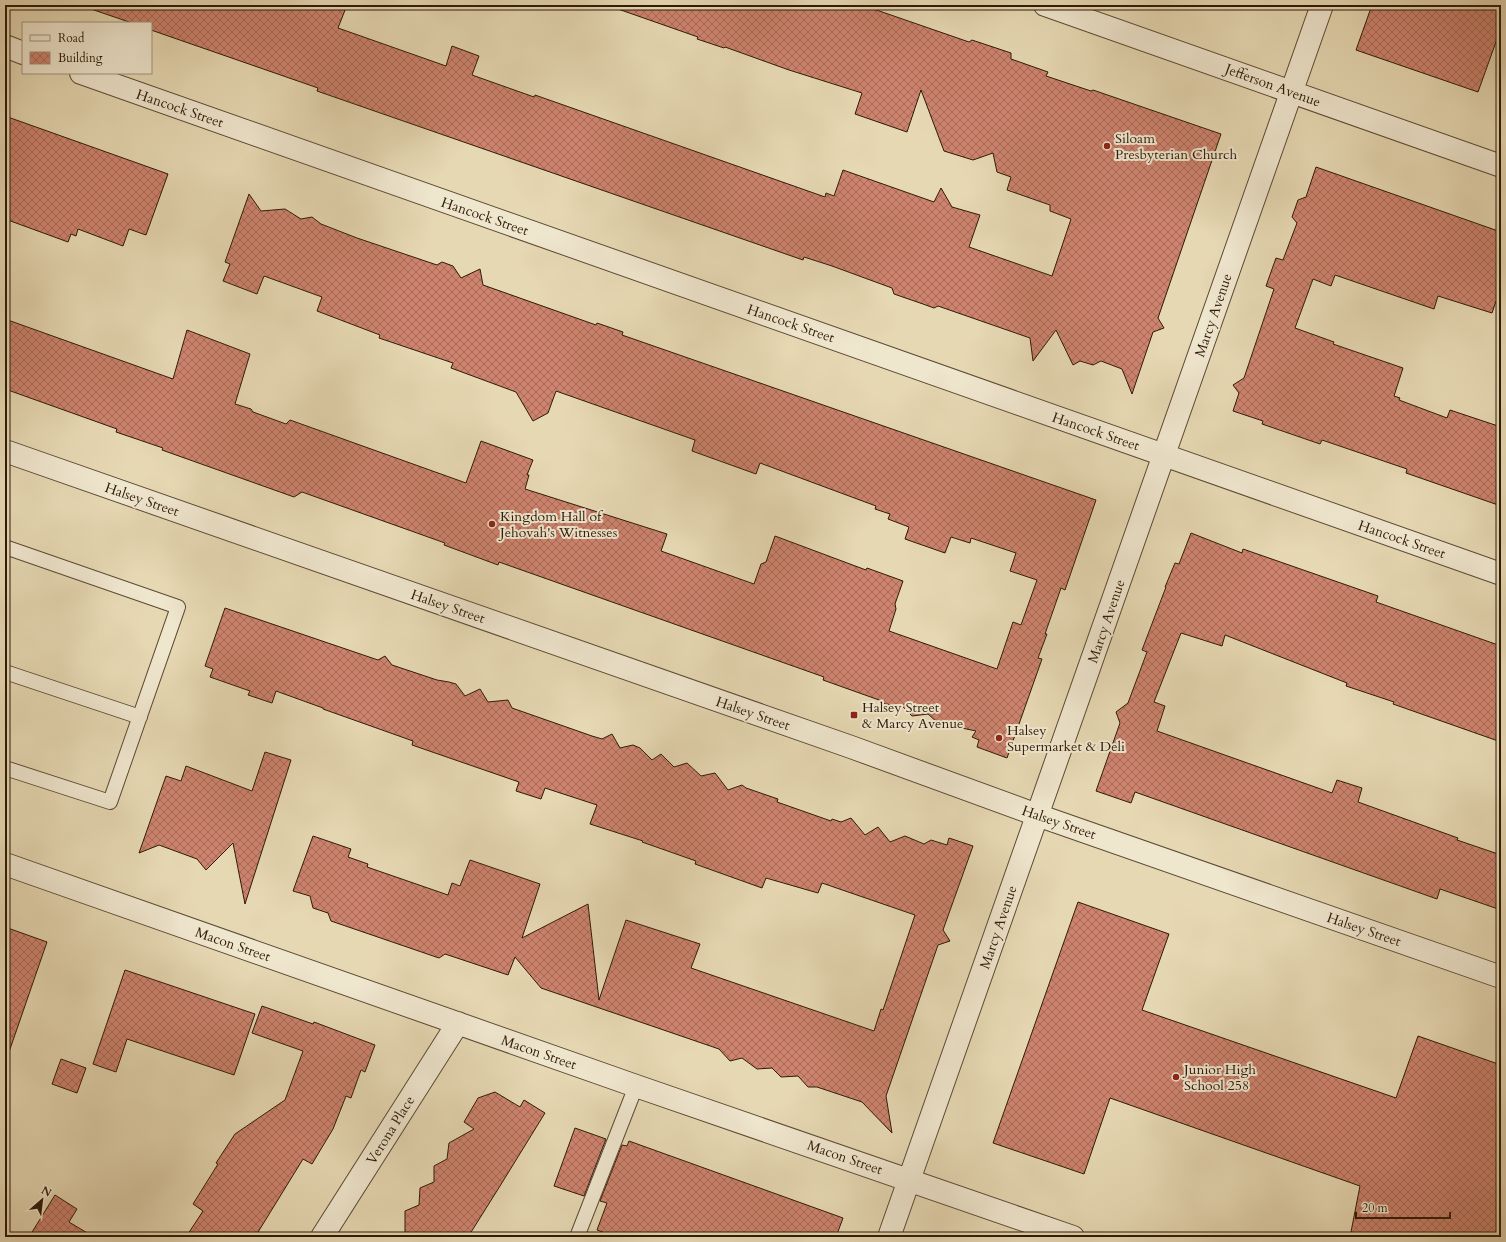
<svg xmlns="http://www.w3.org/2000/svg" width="1506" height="1242" viewBox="0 0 1506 1242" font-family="Cardo,serif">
	<defs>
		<pattern id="building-cross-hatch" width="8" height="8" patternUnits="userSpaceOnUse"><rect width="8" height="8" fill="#cd836e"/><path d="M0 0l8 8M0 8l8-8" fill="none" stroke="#a76a58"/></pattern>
	</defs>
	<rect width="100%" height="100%" fill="#e6d8b3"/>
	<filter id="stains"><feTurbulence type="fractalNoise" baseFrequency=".005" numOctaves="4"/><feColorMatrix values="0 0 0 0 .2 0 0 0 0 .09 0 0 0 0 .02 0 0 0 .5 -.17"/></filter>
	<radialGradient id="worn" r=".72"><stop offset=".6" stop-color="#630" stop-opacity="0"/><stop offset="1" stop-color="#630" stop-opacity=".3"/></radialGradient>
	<!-- building -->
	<path fill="url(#building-cross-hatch)" stroke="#2e1a08" d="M92,5H347L338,28L446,66L452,46L479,56L472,75L534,97L535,95L825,197L826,193L834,196L843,170L934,202L941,188L952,207L980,215L969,247L1052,276L1071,219L1050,211V205L1007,190L1011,177L997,172L993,153L973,160L944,151L921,90L907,132L855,114L862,93L789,70L725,47L724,48L697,39L698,37L618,9L619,5H862L969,42L972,40L1011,53V59L1048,72L1046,76L1091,91L1093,90L1221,134L1158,318L1164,328L1153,332L1132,394L1122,369L1101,361L1093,365L1080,361L1073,365L1056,330L1033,361L1030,338L938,306L934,308L923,304L894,294L892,288L832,266L804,257L803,260L317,91L318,88L151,30V23H132L91,9Z
		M1372,5H1488L1501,9V28L1478,92L1356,50Z
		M5,116L168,174L146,235L129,229L123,246L78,229L76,236L71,234L68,242L5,219Z
		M1316,167L1501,232V302L1496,301L1492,313L1438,296L1434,309L1335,275L1331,286L1313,279L1295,328L1334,342L1333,344L1403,368L1394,396L1400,398L1399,400L1447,418L1450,410L1501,427V506L1406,473L1407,469L1322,440L1320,444L1262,424L1263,421L1233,411L1239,393L1233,385L1244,378L1274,289L1266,286L1276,258L1283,260L1297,223L1292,217L1298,200L1306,197Z
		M249,194L261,211L285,209L301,219L312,217L321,224L357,238L437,265L442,262L453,266L461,278L480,269L483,285L596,325L597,323L623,332L622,335L1096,500L1065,590L1061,588L1045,634H1047L1038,658L1042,659L1007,758L977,747L979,740L972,737L976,731L938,723L928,714L912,716L902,706L885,704L879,700L823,680L824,677L499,562L498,565L444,545L445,543L302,492L294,497L162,450L163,448L116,432L117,429L5,389V319L173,379L187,330L250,354L235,404L251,409L253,412L286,424L290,420L466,483L481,441L533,460L527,475H529L525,489L667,534L661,551L754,584L761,564L766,562L775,536L866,570L867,568L903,581L895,604L896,609L889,631L997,669L1013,622L1021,625L1037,580L1010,571L1016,553L971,538L970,543L951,537L945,553L905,539L909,527L888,519L890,514L875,509L876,506L760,463L756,474L692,451L695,440L556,391L548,413L533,421L516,392L451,368L453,363L379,338L380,335L317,311L322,297L264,276L257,294L223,281L230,264L225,262Z
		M1191,533L1242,553L1243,549L1378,596L1376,602L1501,646V742L1393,704L1394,702L1346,686L1347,683L1225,635L1222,646L1181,633L1154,702L1165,706L1157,731L1332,793L1337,780L1362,788L1358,802L1458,838L1457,840L1501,855V910L1440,889L1437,899L1135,792L1131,803L1096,791L1120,723L1116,712L1128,703L1147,652L1142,650L1166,587H1165L1175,563L1179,564Z
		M225,608L378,660L385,656L392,665L437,680L449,682L456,684L465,696L480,689L488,702L508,700L512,708L592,736L602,739L612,734L620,748L633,745L640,748L652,760L661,754L674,767L687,763L701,776L715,773L728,790L742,785L746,788L778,799L777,802L831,821L832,819L841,822L851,818L865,835L878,827L890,842L905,836L924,844L931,840L947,845L949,838L973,846L943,930L950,941L938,945L886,1096L892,1133L862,1102L817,1087H808L798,1076L781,1077L772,1068L757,1069L742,1058L730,1061L719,1049L541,988L515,957L508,975L445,954L439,958L331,921L328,913L313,908L310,896L293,891L313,836L351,849L348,857L368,864L367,867L448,895L452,883L460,886L470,860L540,884L522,938L588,904L599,1000L626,920L700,944L691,968L874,1031L881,1009L883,1010L915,915L822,883L818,893L766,878L762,888L695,864L696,861L642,842L643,841L590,824L597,805L545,788L541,799L516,791L519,782L412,745L413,741L323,709V708L276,691L272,703L248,695L250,691L210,677L213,669L205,666Z
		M265,752L291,760L245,904L233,843L206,870L197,859L159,845L139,853L166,776L181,781L186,766L252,791Z
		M1078,902L1169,934L1142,1010L1396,1098L1418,1036L1501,1065V1237H1350L1360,1186L1110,1098L1084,1174L993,1143Z
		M5,927L47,942L9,1052L5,1051Z
		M125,970L255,1014L234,1075L127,1039L116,1072L93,1064Z
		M262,1006L313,1024L314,1022L375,1045L365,1072L361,1070L351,1098L346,1096L333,1129L312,1164L303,1159L255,1237H186L203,1211L193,1204L218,1164L216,1163L235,1134L285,1100L303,1051L252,1033Z
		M61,1059L86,1068L77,1093L52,1084Z
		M495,1092L520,1107L524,1100L545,1113L500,1186L468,1237H405V1211L419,1205L420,1188L434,1182V1166L447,1159L449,1143L474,1129L464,1122L478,1098Z
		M575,1128L606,1139L584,1196L554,1186Z
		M629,1141L843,1218L836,1237H617L597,1230L607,1203L600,1201L622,1145L627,1146Z
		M55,1195L77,1209L69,1222L94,1237H29Z"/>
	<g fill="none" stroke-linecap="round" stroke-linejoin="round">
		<defs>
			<path id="service" d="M5,547L178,607L110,802L5,768
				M5,672L140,717
				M577,1237L636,1086"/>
			<path id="minor" d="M1045,5L1501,166
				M5,46L23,53
				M81,73L1501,574
				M5,451L851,747L1037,815L1501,977
				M5,864L636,1086L1073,1237
				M322,1237L458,1023
				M889,1237L1322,5"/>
		</defs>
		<!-- service casing -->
		<use href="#service" stroke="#5c4a33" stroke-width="16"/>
		<!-- minor casing -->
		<use href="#minor" stroke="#5c4a33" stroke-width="24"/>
		<!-- service -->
		<use href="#service" stroke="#efe6ce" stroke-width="14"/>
		<!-- minor -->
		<use href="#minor" stroke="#efe6ce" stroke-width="22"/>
	</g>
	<!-- markers -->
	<g fill="#8f2418" stroke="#efe6ce" stroke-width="1.5">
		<circle cx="1107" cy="146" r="4"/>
		<circle cx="492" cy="524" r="4"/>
		<rect x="850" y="711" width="8" height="8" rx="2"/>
		<circle cx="999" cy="738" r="4"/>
		<circle cx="1176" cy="1077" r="4"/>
	</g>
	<g text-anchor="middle" stroke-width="4" stroke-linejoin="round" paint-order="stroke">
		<!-- street labels -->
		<g font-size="14" fill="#2e1a08" stroke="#efe6ce">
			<text transform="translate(1273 85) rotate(20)" y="5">Jefferson Avenue</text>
			<text transform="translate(180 108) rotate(19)" y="5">Hancock Street</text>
			<text transform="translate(485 216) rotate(19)" y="5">Hancock Street</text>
			<text transform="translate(1213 315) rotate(-71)" y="5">Marcy Avenue</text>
			<text transform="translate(791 323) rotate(19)" y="5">Hancock Street</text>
			<text transform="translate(1096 431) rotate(19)" y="5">Hancock Street</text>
			<text transform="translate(142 499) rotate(19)" y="5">Halsey Street</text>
			<text transform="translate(1402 539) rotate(19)" y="5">Hancock Street</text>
			<text transform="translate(448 606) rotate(19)" y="5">Halsey Street</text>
			<text transform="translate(1106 621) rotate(-71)" y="5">Marcy Avenue</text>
			<text transform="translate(753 713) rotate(19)" y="5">Halsey Street</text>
			<text transform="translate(1059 822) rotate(19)" y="5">Halsey Street</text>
			<text transform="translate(998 927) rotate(-71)" y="5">Marcy Avenue</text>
			<text transform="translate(1364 929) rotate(19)" y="5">Halsey Street</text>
			<text transform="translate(233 944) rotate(19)" y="5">Macon Street</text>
			<text transform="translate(539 1052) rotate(19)" y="5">Macon Street</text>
			<text transform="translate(390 1130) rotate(-58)" y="5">Verona Place</text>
			<text transform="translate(845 1157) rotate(19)" y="5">Macon Street</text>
		</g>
		<!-- poi labels -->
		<g font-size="14" fill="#2e1a08" stroke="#efe6ce" text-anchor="start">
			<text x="1115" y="143">Siloam<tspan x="1115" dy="16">Presbyterian Church</tspan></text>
			<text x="500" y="521">Kingdom Hall of<tspan x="500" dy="16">Jehovah's Witnesses</tspan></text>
			<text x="862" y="712">Halsey Street<tspan x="862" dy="16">&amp; Marcy Avenue</tspan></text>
			<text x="1007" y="735">Halsey<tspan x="1007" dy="16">Supermarket &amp; Deli</tspan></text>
			<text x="1184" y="1074">Junior High<tspan x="1184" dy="16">School 258</tspan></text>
		</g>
	</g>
	<!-- margin -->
	<rect width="1506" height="1242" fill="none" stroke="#e6d8b3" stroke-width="20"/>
	<rect x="6" y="6" width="1494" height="1230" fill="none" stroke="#2e1a08" stroke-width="2"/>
	<rect x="10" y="10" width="1486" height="1222" fill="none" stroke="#2e1a08"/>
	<!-- legend -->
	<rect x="22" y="22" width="130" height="52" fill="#efe6ce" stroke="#a2947f"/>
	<rect x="30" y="35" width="20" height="6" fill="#efe6ce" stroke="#a2947f"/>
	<text x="58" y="42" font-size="12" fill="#2e1a08">Road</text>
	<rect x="30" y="52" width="20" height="12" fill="url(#building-cross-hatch)" stroke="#a2947f"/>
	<text x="58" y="62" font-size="12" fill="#2e1a08">Building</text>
	<!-- north arrow -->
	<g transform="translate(42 1200) rotate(28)" stroke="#efe6ce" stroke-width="3" paint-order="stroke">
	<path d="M0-3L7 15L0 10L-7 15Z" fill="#2e1a08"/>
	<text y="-6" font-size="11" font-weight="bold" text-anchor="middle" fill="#2e1a08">N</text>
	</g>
	<!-- scale -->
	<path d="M1356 1212v6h94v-6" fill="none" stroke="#2e1a08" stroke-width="2"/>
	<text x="1362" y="1212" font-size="12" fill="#2e1a08" stroke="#efe6ce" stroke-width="3" paint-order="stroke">20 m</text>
	<rect width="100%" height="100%" filter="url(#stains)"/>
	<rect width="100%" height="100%" fill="url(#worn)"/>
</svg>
